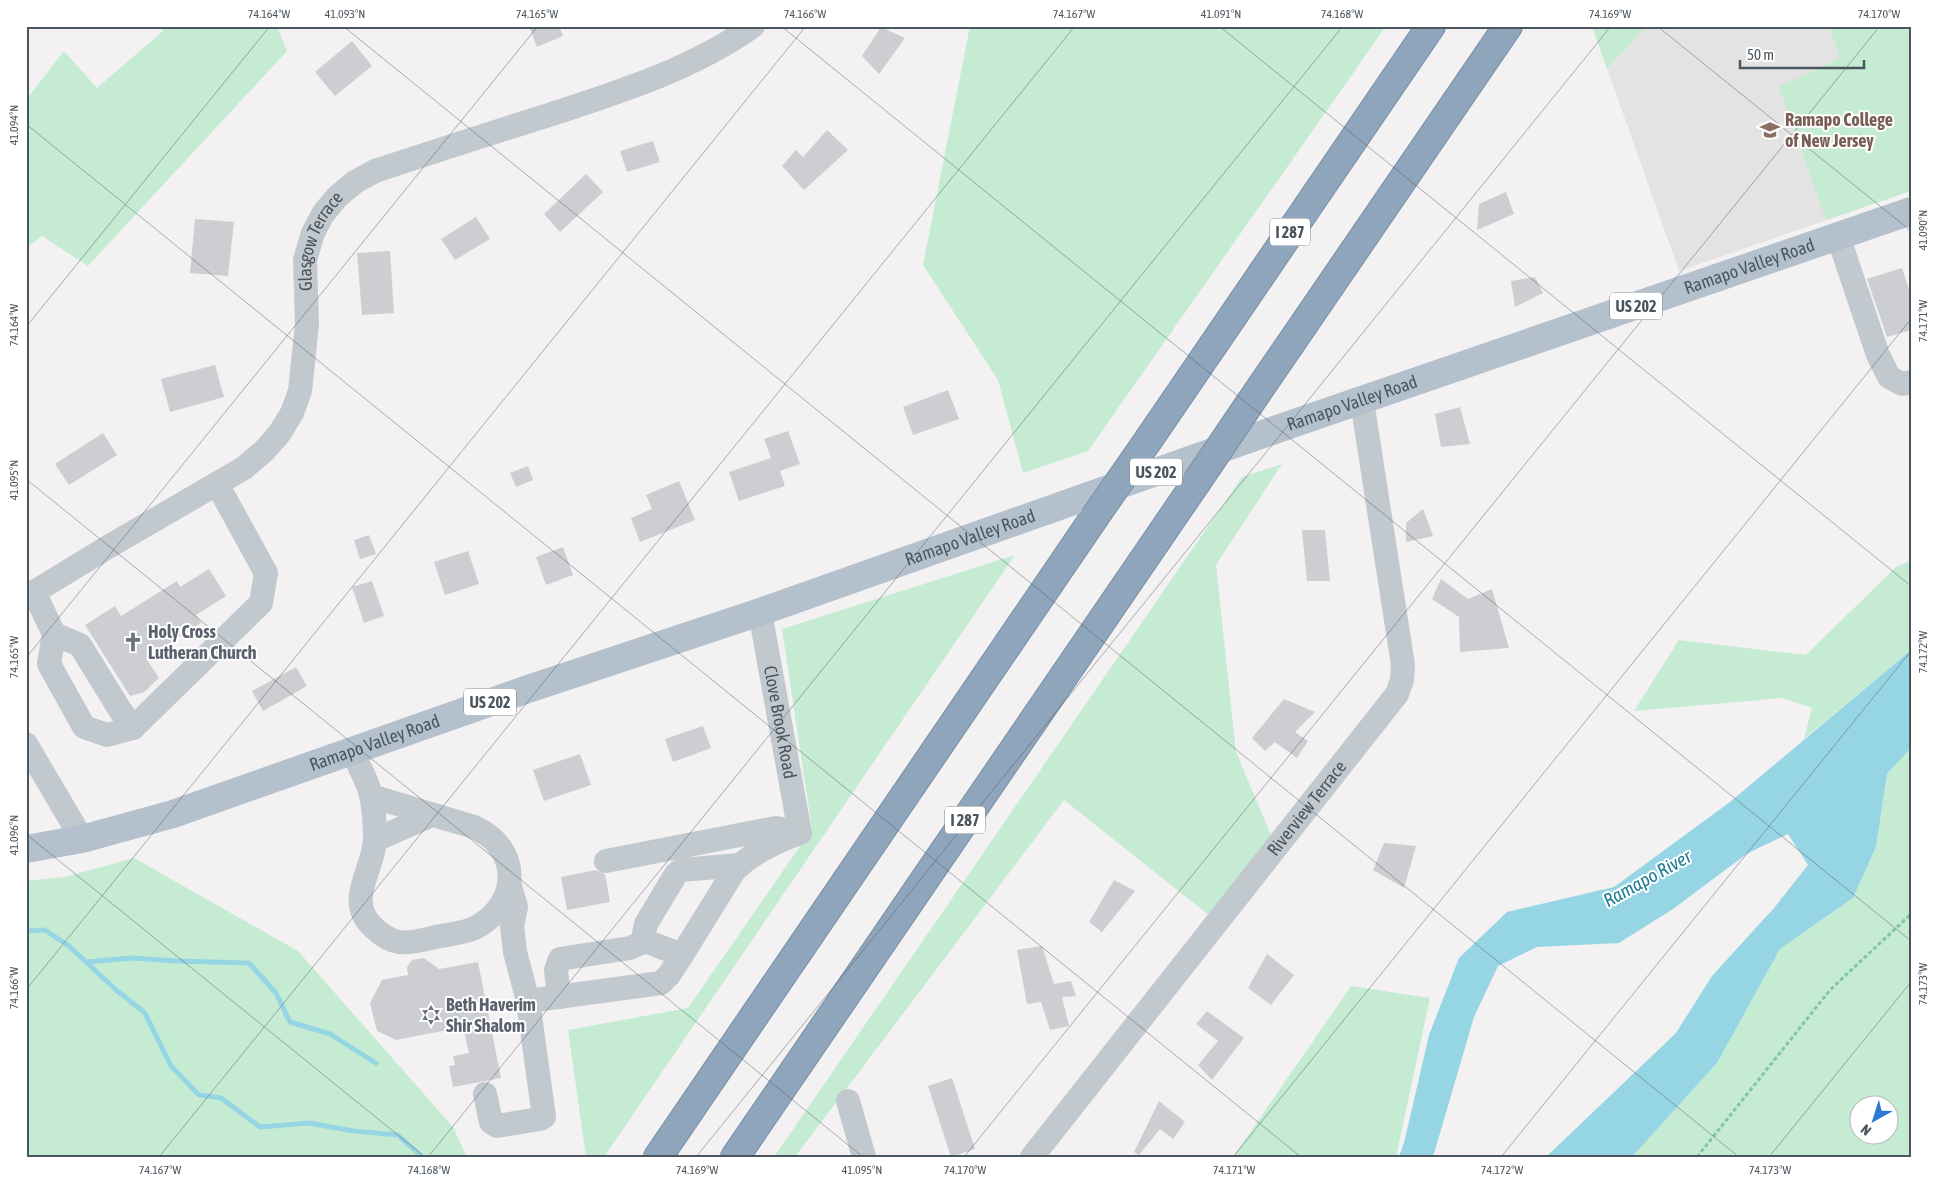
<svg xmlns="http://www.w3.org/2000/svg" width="1937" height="1183" viewBox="0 0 1937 1183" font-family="'Asap Condensed',sans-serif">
	<rect width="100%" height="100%" fill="#f3f1f2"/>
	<!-- education -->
	<path fill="#e4e3e3" d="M1592,26H1911V191L1679,271Z"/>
	<!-- green -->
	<path fill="#c5ecd3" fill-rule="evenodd" d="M160,26H277L287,51L88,266L42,236L26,248V100L64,51L97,88L163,31Z
		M970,26H1386L1088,451L1023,473L998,380L923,265Z
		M1592,26H1647L1607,69Z
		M1829,26H1911V191L1826,220L1779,87L1840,58Z
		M1282,464L1216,565L1236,752L1276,847L1220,924L1064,800L795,1157H774L1242,477Z
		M1015,555L604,1157H586L568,1030L688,1008L812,829L782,629Z
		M1911,561V650L1804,739L1812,708L1782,698L1634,711L1679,640L1806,655L1897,566Z
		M1911,748V1157H1632L1717,1063L1780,949L1853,898L1876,847L1887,774ZM1860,1106H1890V1136H1860Z
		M134,858L298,951L453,1127L467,1157H26V881L65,877Z
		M1351,986L1430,998L1396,1157H1233Z"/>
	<!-- water -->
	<path fill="#96d6e4" d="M1911,650V748L1887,774L1876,847L1853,898L1780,949L1717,1063L1632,1157H1546L1676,1033L1712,976L1774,908L1808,865L1788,834L1748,853L1673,909L1619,943L1537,947L1498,966L1474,1017L1433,1157H1399L1405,1139L1429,1035L1459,958L1507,912L1614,887L1730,802Z"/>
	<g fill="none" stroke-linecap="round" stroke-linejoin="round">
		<!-- stream -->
		<path stroke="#96d6e4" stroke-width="5" d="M26,931L45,930L69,946L115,989L145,1013L171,1066L199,1095L221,1098L260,1127L309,1123L354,1131L398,1135L422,1157
			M86,962L132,958L176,961L249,963L276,993L290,1022L330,1034L376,1063"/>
	</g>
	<!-- building -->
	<path fill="#ccced2" d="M529,26H559L563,36L537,47Z
		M881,27L905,38L879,74L862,56Z
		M352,41L372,66L335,96L315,72Z
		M827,130L848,150L804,190L782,166L796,150L803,157Z
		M653,141L660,162L627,172L620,151Z
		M586,174L603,192L560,232L544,214Z
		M1506,192L1514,214L1477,230L1479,204Z
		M476,217L490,239L455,260L441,239Z
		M195,219L234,222L228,276L190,273Z
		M390,251L394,313L362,315L357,253Z
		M1902,268L1911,295V330L1887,337L1867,279Z
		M1535,277L1543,293L1515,307L1511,281Z
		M215,365L224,397L170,412L161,379Z
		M948,390L959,419L913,435L903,407Z
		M1460,407L1470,444L1441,447L1435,414Z
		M788,431L800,464L780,471L785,486L739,501L729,472L771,458L764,439Z
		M103,433L117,455L69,485L55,464Z
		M528,466L533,480L516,487L510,473Z
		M679,481L695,520L640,542L631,518L652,509L646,495Z
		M1423,509L1433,536L1406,542V523Z
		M1302,530H1325L1330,581H1307Z
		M369,535L376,554L360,559L354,540Z
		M563,547L573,575L546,585L536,557Z
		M468,551L479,584L445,595L434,562Z
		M209,569L226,596L196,615L201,623L146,658L159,678L144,692L130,696L85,625L115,606L121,616L177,581L180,587Z
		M1441,579L1468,599L1492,589L1509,648L1460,652L1459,617L1432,599Z
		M372,581L384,616L364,623L352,587Z
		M296,667L307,686L263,711L252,691Z
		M1284,699L1315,712L1295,732L1308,741L1297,758L1275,742L1265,751L1252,738Z
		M703,726L711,748L673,762L665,739Z
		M580,754L591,785L544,801L533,770Z
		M1384,843L1416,846L1404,888L1373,870Z
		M596,870L605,874L610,902L567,910L561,877Z
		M1114,880L1135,891L1102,932L1089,922Z
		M1042,946L1054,984L1071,981L1076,996L1062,997L1069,1026L1050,1030L1041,1002L1027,1004L1017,950Z
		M1267,954L1294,975L1271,1005L1248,988Z
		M424,958L439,969L478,962L501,1078L453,1087L449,1066L455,1065L453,1056L469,1053L463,1027L396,1040L377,1031L370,1003L382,980L408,975L407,967L412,960Z
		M1207,1011L1244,1038L1212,1080L1198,1065L1218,1041L1196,1024Z
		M952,1078L975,1149L951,1157L928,1086Z
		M1159,1101L1185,1122L1173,1139L1160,1129L1139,1155L1134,1152Z"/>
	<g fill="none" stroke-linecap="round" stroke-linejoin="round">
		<defs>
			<path id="highway" d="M1250,403L1508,26
				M1149,439L1431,26
				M658,1157L1094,518
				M735,1157L1196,483"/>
		</defs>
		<!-- highway casing -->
		<use href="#highway" stroke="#7990a7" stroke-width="30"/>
		<!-- path -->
		<path stroke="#80c7a2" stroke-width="3" stroke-dasharray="4 2.5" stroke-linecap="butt" d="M1697,1157L1830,990L1911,914"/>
		<!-- minor -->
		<g stroke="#c1c9ce" stroke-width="24">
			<path d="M1838,236L1878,355L1889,377L1902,384L1911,382"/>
			<path d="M34,592L54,634L49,664L84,727L107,735L133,728L261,603L266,573L217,484"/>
			<path id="s1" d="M26,597L113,544L244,468L264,451L279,434L292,413L300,391L307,324L305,260L313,233L323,214L337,197L355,182L375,171C433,152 491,133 549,115C619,92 693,69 753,26"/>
			<path id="s2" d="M760,612L800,833"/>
			<path d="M54,634L80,645L120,710L133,728"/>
			<path d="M26,744L82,839"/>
			<path d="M352,751C358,765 368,781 371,796C374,809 375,825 375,838C375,869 344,900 373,927C380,934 388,940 399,942C410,944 426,939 436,937C449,934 466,933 477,927C521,902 521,848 474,827L371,796"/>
			<path d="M375,840L432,815"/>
			<path d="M606,861L776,828L798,833"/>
			<path d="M510,886L516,907L512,926L515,952L528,1001"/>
			<path d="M645,941L682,955"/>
			<path d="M559,997L556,970L560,959L630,948L645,941L644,933L646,924L676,874L681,870L740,865"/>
			<path d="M485,1094L491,1122L497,1126L540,1119L544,1117L528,1001L661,983L669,975L682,955L734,871C751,853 778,841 800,833"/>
			<path d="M848,1101L864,1157"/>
			<path id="s3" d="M1032,1157L1397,694L1402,680L1403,665L1362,401"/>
		</g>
		<!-- major -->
		<path stroke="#b4c1cd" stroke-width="28" id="s4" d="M26,849L82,839L173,814L528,689L760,612L1286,426L1911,211"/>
		<!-- highway -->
		<use href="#highway" stroke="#8ea5bb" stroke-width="28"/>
		<defs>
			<path id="highway-bridge" d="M1196,483L1250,403
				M1094,518L1149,439"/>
		</defs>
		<!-- highway-bridge casing -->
		<use href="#highway-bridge" stroke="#7990a7" stroke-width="30" stroke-linecap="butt"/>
		<!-- highway-bridge -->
		<use href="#highway-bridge" stroke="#8ea5bb" stroke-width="28"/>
	</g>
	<!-- ticks -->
	<path fill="none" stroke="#4b555d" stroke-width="1" stroke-opacity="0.45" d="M343,26L1739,1157M781,26L1911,941M1219,26L1911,586M1657,26L1911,231M26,124L1301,1157M26,327L270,26M26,479L863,1157M26,658L538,26M26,834L425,1157M26,990L806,26M159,1157L1075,26M428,1157L1343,26M696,1157L1611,26M964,1157L1880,26M1233,1157L1911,319M1501,1157L1911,651M1769,1157L1911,982"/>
	<!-- icons -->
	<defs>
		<symbol id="university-bare" viewBox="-9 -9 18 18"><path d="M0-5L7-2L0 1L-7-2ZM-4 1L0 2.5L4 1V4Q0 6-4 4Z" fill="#8d6e63" stroke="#fff" stroke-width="2.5" paint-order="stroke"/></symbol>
		<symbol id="church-bare" viewBox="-9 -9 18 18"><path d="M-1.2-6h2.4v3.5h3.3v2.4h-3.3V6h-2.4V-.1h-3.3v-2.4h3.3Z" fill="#6b7280" stroke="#fff" stroke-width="2.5" paint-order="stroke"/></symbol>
		<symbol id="synagogue-bare" viewBox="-9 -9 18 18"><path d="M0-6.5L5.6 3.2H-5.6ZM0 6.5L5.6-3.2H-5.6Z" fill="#6b7280" stroke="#fff" stroke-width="2.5" paint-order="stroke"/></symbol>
	</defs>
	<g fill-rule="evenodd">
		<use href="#university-bare" x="1756" y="116" width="28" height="28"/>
		<use href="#church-bare" x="119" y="628" width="28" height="28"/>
		<use href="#synagogue-bare" x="417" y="1001" width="28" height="28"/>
	</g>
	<g text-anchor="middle" stroke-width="4" stroke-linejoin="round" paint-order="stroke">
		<!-- shield labels -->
		<g fill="#fff" stroke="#81888e" stroke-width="1">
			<rect x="1270" y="218.5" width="40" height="27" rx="4"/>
			<rect x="1610" y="292.5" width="52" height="27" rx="4"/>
			<rect x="1130" y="458.5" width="52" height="27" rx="4"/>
			<rect x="464" y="688.5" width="52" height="27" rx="4"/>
			<rect x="945" y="806.5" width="40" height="27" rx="4"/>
		</g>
		<g font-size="16" font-weight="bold" fill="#4b555d">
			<text x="1290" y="238">I 287</text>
			<text x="1636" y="312">US 202</text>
			<text x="1156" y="478">US 202</text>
			<text x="490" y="708">US 202</text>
			<text x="965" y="826">I 287</text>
		</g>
		<!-- education labels -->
		<g font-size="18" font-weight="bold" fill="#785e54" stroke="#fff" text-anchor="start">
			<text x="1785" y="126">Ramapo College<tspan x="1785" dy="21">of New Jersey</tspan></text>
		</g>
		<!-- street labels -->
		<g font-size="18" fill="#4b555d" stroke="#fff">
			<text dy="6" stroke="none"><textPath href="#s1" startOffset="504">Glasgow Terrace</textPath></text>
			<text dy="6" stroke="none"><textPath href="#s4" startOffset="1820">Ramapo Valley Road</textPath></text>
			<text dy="6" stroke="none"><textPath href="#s4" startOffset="1400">Ramapo Valley Road</textPath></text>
			<text dy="6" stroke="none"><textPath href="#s4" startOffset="995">Ramapo Valley Road</textPath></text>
			<text dy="6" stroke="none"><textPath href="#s2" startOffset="112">Clove Brook Road</textPath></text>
			<text dy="6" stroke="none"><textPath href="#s4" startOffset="365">Ramapo Valley Road</textPath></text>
			<text dy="6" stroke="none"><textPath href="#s3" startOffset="444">Riverview Terrace</textPath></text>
		</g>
		<!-- worship labels -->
		<g font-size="18" font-weight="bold" fill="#5b616d" stroke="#fff" text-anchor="start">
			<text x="148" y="638">Holy Cross<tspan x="148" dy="21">Lutheran Church</tspan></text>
			<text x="446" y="1011">Beth Haverim<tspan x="446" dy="21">Shir Shalom</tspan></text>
		</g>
		<!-- water labels -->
		<g font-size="19" font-style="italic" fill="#197c92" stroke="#fff">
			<text transform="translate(1647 878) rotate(-29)" y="7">Ramapo River</text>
		</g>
	</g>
	<!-- border -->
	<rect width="1937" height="1183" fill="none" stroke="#ffffff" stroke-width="55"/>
	<!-- north arrow -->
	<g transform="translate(1874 1120) rotate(219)"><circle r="24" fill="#ffffff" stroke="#b7bbbe"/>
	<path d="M0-4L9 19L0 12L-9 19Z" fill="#2b79d4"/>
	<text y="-8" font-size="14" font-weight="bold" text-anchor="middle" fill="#4b555d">N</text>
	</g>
	<!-- scale -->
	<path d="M1740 60v8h124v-8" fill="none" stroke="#4b555d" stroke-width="2.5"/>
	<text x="1747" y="60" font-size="15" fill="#4b555d" stroke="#ffffff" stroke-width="4" paint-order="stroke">50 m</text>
	<rect x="28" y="28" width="1882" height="1128" fill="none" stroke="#4b555d" stroke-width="2"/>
	<g font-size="12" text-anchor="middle" fill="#4b555d">
		<text x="269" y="18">74.164°W</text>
		<text x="345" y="18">41.093°N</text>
		<text x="537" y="18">74.165°W</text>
		<text x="805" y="18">74.166°W</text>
		<text x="1074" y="18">74.167°W</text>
		<text x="1221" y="18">41.091°N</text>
		<text x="1342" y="18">74.168°W</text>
		<text x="1610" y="18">74.169°W</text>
		<text x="1879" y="18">74.170°W</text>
		<text transform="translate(14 125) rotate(-90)" y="4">41.094°N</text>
		<text transform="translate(1923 230) rotate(-90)" y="4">41.090°N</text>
		<text transform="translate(1923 321) rotate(-90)" y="4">74.171°W</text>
		<text transform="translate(14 325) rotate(-90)" y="4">74.164°W</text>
		<text transform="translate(14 480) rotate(-90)" y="4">41.095°N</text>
		<text transform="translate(1923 652) rotate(-90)" y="4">74.172°W</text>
		<text transform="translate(14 657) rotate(-90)" y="4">74.165°W</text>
		<text transform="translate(14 835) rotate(-90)" y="4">41.096°N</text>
		<text transform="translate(1923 984) rotate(-90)" y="4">74.173°W</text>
		<text transform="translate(14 988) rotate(-90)" y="4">74.166°W</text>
		<text x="160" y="1174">74.167°W</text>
		<text x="429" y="1174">74.168°W</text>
		<text x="697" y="1174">74.169°W</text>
		<text x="862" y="1174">41.095°N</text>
		<text x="965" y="1174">74.170°W</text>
		<text x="1234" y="1174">74.171°W</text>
		<text x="1502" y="1174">74.172°W</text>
		<text x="1770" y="1174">74.173°W</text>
	</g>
</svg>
